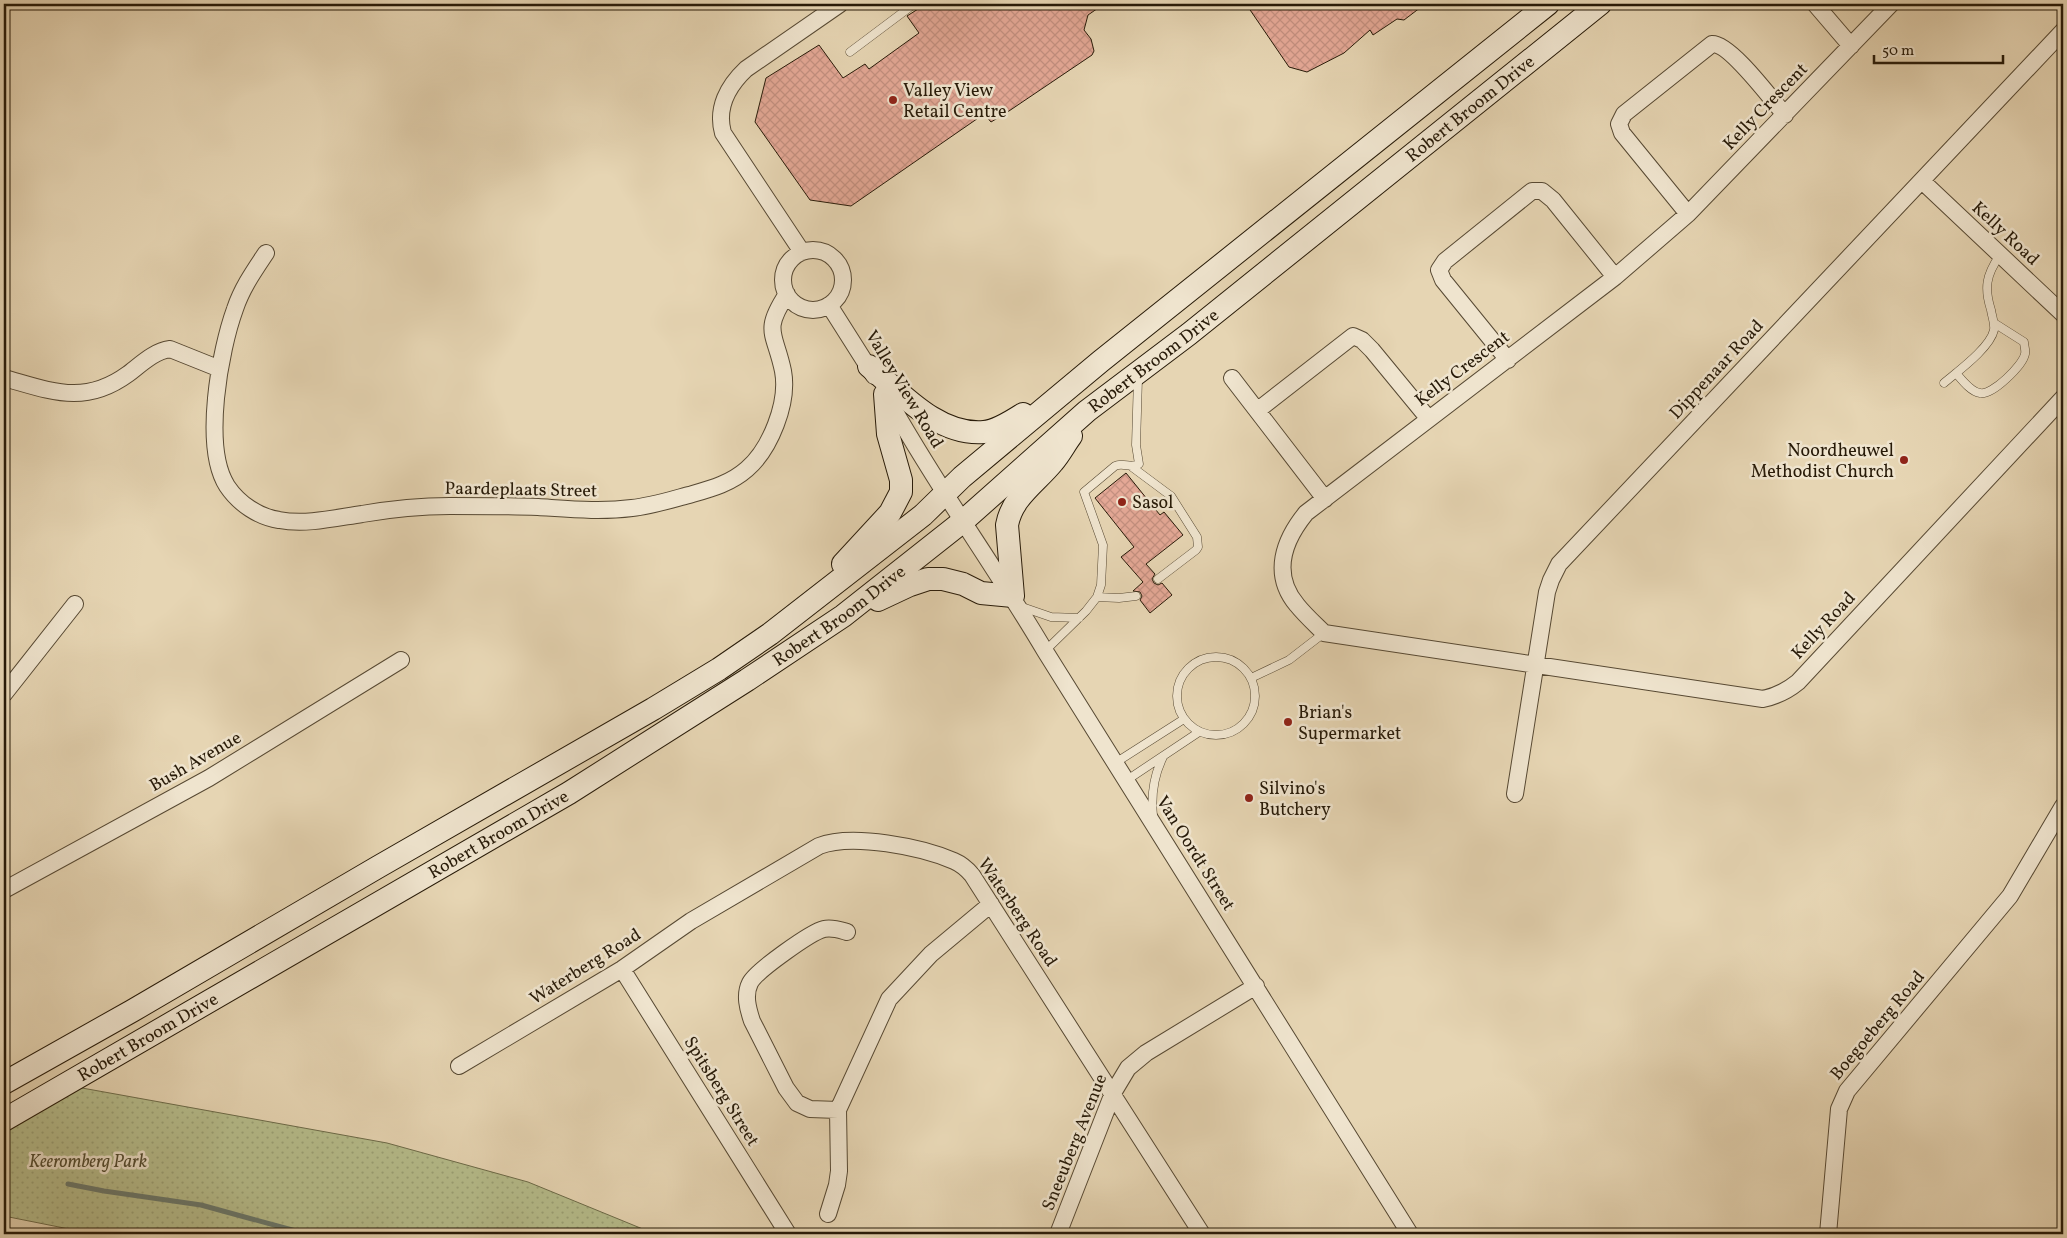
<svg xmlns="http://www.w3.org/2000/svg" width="2067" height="1238" viewBox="0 0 2067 1238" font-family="Vollkorn,serif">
	<defs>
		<pattern id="green-dots" width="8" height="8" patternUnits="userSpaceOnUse" patternTransform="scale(1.25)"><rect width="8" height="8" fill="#b6bd8c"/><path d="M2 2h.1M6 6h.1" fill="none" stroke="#9ca277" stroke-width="1.8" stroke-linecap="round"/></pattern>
		<pattern id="building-cross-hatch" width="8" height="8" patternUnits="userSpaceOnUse" patternTransform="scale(1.25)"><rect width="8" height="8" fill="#e4a896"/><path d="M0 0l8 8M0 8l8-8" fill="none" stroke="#c49080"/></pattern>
	</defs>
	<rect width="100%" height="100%" fill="#e6d5b3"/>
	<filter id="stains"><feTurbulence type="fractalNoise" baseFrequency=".004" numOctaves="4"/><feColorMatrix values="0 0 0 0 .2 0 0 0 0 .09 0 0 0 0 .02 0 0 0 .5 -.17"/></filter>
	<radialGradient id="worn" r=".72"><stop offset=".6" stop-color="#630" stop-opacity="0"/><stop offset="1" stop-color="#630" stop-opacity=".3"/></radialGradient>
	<!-- green -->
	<path fill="url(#green-dots)" stroke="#6e6c4a" d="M71,1086L387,1143L528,1182L655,1234H117L84,1232L4,1216V1125Z"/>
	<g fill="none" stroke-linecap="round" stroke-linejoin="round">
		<!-- stream -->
		<path stroke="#6a796d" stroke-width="5" d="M68,1184L104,1191L201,1205L307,1234"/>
	</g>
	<!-- building -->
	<path fill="url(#building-cross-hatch)" stroke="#271a08" d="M926,4H1104L1088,15L1084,30L1091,39L1094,51L1092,55L1006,113L991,122L984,114L851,206L810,200L755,122L766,78L819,45L843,78L865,64L869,69L919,33L907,16Z
		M1246,4H1425L1404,20L1397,19L1373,35L1370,30L1344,53L1307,72L1289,67Z
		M1126,473L1160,515L1164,512L1183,535L1146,564L1155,574L1152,579L1154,583L1158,585L1162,583L1172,595L1150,613L1140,600L1142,596L1140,592L1133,591L1143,582L1121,557L1134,547L1095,498Z"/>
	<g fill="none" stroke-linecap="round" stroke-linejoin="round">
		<defs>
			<path id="lane" d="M850,52L914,4
				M1956,373C1962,380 1971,392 1980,393C1992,396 2023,365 2025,354C2026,350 2024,346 2024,342L1994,323
				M1944,383C1958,371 1990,348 1994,330C1995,323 1992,317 1991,310C1984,288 1986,275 2000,255
				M1132,467L1171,496L1197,537L1198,547L1196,550L1158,579
				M1097,597L1119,598L1136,596
				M1022,607L1051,617L1079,618
				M1045,651L1086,611L1097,597L1101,585L1103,545L1084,492L1115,466C1123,462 1131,469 1139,464L1136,445L1138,378
				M1177 696a39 39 0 1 1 78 0a39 39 0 1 1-78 0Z
				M1251,678L1289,660L1324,633
				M1115,763L1184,719
				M1127,780L1199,732
				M1153,816C1151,795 1153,777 1163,757"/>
			<path id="street" d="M1815,4L1851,46
				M1891,4L1688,214L1615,277L1306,513C1284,540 1271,574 1297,605C1305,615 1315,624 1324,633L1763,699C1777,696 1787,691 1798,682L2063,398
				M1922,181L2063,314
				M1688,214L1622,133L1619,124L1624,114L1712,44C1730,43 1772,100 1785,115
				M783 280a30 30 0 1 1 60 0a30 30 0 1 1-60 0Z
				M802,252L723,133C716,108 728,86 746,69L840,4
				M266,253C254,271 242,288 235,309C220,350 202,447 227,486C239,504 259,517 279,520C306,525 335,518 362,514C391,509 421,506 450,506C479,506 509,506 538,507C570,509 600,512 632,508C651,506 670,500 689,495C710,489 730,484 747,469C770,449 789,403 783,371C775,332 762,332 787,294
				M829,305L874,376
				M1508,360L1443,280L1439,270L1445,261L1532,191H1542L1553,200L1615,277
				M4,378C51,391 84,406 128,374C140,365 154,351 170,349L220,369
				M1232,378L1325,499
				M888,399C936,486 995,566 1045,651L1410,1234
				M1258,410L1353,336L1362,340L1372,350L1428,418
				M4,694L75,604
				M1515,794L1547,592L1551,580L1559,564L2063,31
				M4,890L209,778L401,660
				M622,969L788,1234
				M459,1066L622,969L691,921L819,846C852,833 922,847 954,861C961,864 967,869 972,875L1202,1234
				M838,1110L810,1109L797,1103L786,1088L752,1021C748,1009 744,995 750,983C756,971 811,932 824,929C832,927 840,930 847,932
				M828,1214L837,1185L839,1171L838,1110L889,999L931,954L991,904
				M1058,1234L1113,1093L1128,1068L1146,1053L1256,986
				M1828,1234L1839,1109L1847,1091L2010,896L2063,806"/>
			<g id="secondary">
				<path d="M869,366C901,393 938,436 984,432C997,431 1012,421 1023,414"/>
				<path d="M843,564L890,513L901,492V480L888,434L885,394"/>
				<path d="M878,600L910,585L928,579H943L963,584L981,593L1013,596L1007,525C1012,497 1036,483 1053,462C1060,454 1065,444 1071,436"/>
				<path d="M4,1083L132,1011L378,867L653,709L719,669L770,634L923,515L962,477L1101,361L1548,4"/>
				<path id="s1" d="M4,1120L569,793L747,680L843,616L962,522L1087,411L1189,334L1600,4"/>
			</g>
		</defs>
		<!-- lane casing -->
		<use href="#lane" stroke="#574933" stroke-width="9"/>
		<!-- street casing -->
		<use href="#street" stroke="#574933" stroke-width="18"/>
		<!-- secondary casing -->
		<use href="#secondary" stroke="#271a08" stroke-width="24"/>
		<!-- lane -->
		<use href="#lane" stroke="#efe4ce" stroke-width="8"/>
		<!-- street -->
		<use href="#street" stroke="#efe4ce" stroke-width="16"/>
		<!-- secondary -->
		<use href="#secondary" stroke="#efe4ce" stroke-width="22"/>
	</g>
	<!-- markers -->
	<g fill="#8f2418" stroke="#efe4ce" stroke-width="2">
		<circle cx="893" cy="100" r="5"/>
		<circle cx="1904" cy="460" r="5"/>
		<circle cx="1122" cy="502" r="5"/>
		<circle cx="1288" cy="722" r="5"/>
		<circle cx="1249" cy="798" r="5"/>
	</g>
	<g text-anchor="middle" stroke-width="5" stroke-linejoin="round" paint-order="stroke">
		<!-- poi labels -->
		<g font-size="18" fill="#271a08" stroke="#efe4ce" text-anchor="start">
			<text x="903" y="96">Valley View<tspan x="903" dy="21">Retail Centre</tspan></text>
			<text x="1894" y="456" text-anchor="end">Noordheuwel<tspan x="1894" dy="21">Methodist Church</tspan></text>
			<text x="1132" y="508">Sasol</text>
			<text x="1298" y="718">Brian's<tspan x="1298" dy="21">Supermarket</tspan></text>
			<text x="1259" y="794">Silvino's<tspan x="1259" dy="21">Butchery</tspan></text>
		</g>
		<!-- street labels -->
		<g font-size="18" fill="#271a08" stroke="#efe4ce">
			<text transform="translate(1765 106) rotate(-46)" y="6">Kelly Crescent</text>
			<text dy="6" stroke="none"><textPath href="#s1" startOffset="1786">Robert Broom Drive</textPath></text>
			<text transform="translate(2006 233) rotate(43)" y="6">Kelly Road</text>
			<text dy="6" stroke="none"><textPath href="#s1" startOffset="1381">Robert Broom Drive</textPath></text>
			<text transform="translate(1462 368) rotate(-37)" y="6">Kelly Crescent</text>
			<text transform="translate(1716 369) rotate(-47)" y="6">Dippenaar Road</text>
			<text transform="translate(905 389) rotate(59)" y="6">Valley View Road</text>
			<text transform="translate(521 489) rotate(1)" y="6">Paardeplaats Street</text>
			<text dy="6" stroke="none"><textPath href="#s1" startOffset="976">Robert Broom Drive</textPath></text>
			<text transform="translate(1823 625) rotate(-47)" y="6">Kelly Road</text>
			<text transform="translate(195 761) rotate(-30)" y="6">Bush Avenue</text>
			<text dy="6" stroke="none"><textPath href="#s1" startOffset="571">Robert Broom Drive</textPath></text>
			<text transform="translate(1196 853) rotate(58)" y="6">Van Oordt Street</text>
			<text transform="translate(1018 912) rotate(56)" y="6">Waterberg Road</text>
			<text transform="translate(585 966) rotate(-32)" y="6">Waterberg Road</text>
			<text transform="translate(1877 1025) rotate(-50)" y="6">Boegoeberg Road</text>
			<text dy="6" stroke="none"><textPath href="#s1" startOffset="166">Robert Broom Drive</textPath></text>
			<text transform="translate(722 1091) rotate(58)" y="6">Spitsberg Street</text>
			<text transform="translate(1074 1142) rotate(-68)" y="6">Sneeuberg Avenue</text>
		</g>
		<!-- park labels -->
		<g font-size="18" font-style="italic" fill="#524b30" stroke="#efe4ce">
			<text x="88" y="1167">Keeromberg Park</text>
		</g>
	</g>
	<!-- margin -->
	<rect width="2067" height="1238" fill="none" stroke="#e6d5b3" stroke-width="20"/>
	<rect x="5" y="5" width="2057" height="1228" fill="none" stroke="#271a08" stroke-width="2.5"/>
	<rect x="10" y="10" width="2047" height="1218" fill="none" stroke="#271a08"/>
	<!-- scale -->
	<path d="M1874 55v8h129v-8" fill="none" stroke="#271a08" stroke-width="2.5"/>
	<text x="1882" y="55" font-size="15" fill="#271a08" stroke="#efe4ce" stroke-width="4" paint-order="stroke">50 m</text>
	<rect width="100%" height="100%" filter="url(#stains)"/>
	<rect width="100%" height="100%" fill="url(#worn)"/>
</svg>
